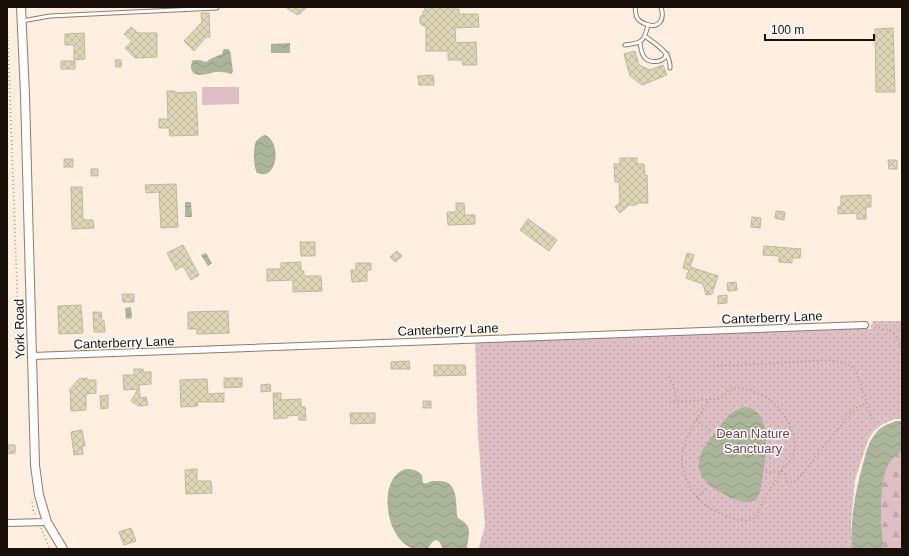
<svg xmlns="http://www.w3.org/2000/svg" width="909" height="556" viewBox="0 0 909 556" font-family="Arial,sans-serif">
	<defs>
		<pattern id="grass-dots" width="8" height="8" patternUnits="userSpaceOnUse"><rect width="8" height="8" fill="#debfc5"/><path d="M2 2h.1M6 6h.1" fill="none" stroke="#bea3a8" stroke-width="1.8" stroke-linecap="round"/></pattern>
		<pattern id="forest-firs" width="22" height="20" patternUnits="userSpaceOnUse"><rect width="22" height="20" fill="#debfc5"/><path d="M5 1l3.5 6h-7zM16 11l3.5 6h-7z" fill="#bea3a8"/></pattern>
		<pattern id="water-waves" width="16" height="10" patternUnits="userSpaceOnUse"><rect width="16" height="10" fill="#abb599"/><path d="M0 5q4-4 8 0t8 0" fill="none" stroke="#939b82"/></pattern>
		<pattern id="building-cross-hatch" width="8" height="8" patternUnits="userSpaceOnUse"><rect width="8" height="8" fill="#ded6b7"/><path d="M0 0l8 8M0 8l8-8" fill="none" stroke="#beb79c"/></pattern>
	</defs>
	<rect width="100%" height="100%" fill="#feefe1"/>
	<!-- grass -->
	<path fill="url(#grass-dots)" d="M873,321H902V419H895L883,424L874,431L868,440L855,480L851,523L852,549H476L479,547L485,526L478,435L475,342L838,328L871,329Z"/>
	<!-- forest -->
	<path fill="url(#forest-firs)" d="M901,452H902V549H884C881,526 877,480 891,460C893,457 898,454 901,452Z"/>
	<!-- garden -->
	<path fill="#debfc5" d="M202,87H239V104L202,105Z"/>
	<!-- water -->
	<path fill="url(#water-waves)" d="M290,43V53H271V44Z
		M224,49H228L230,51L231,56L233,72L231,74C226,72 221,72 215,72C210,73 204,75 199,75C191,74 189,67 193,60H200L206,62C211,58 217,56 222,54L223,50Z
		M265,135C279,140 279,169 266,174C263,175 260,173 257,173C253,166 253,148 256,141L262,136Z
		M185,202H191L192,217H185Z
		M206,253L212,263L208,266L201,255Z
		M131,307L132,318L126,319L125,308Z
		M744,407C778,409 763,471 760,492C758,497 756,502 750,502C742,503 730,498 724,494C708,487 693,473 701,453C704,446 710,439 715,433C724,421 728,412 744,407Z
		M896,421H902V451C899,453 895,456 892,459C877,477 881,527 884,549H852C850,520 855,492 863,464C866,453 868,442 876,433C881,426 889,424 896,421Z
		M410,469L417,471L422,475L423,483C428,484 428,482 432,481C434,481 436,481 439,481C458,480 456,502 457,516C459,520 463,520 466,524C472,530 467,542 467,549H443L440,543L437,540C431,541 431,545 427,549C424,549 419,550 415,549C387,543 377,485 401,471C404,469 407,469 410,469Z"/>
	<!-- building -->
	<path fill="url(#building-cross-hatch)" stroke="#c0b79a" d="M285,7H307L298,15Z
		M425,7H453V9H459V14H478L479,27L455,28L456,43L476,42L477,65H463L462,60H448V51H426V26H423L422,24H420V16H423V11H425Z
		M201,13H209L210,37H206L194,51L184,41L202,22Z
		M131,27L138,33H157V57L135,58L125,48L132,41L124,34Z
		M893,28L895,92H876L875,29Z
		M84,33L85,59L74,60V45H65V34Z
		M635,51L639,65L650,70L663,65L667,75L642,85L630,76L624,54Z
		M115,60H121V67H116Z
		M61,61H75V69H61Z
		M433,75L434,85H419L418,76Z
		M167,91H175V93L196,92L198,135L170,136L169,128H159V119H168Z
		M620,158H637V164H644L645,176L647,175L648,203H636V205H629L620,213L615,207L620,203L619,182H615L614,164H620Z
		M64,159H73V167H64Z
		M888,160H897V169H889Z
		M91,169H98V176H91Z
		M176,184L178,227L161,228L159,192L146,193L145,185Z
		M71,187H82L83,220H93L94,228L72,229Z
		M871,195V207H866V219H857V213L838,214V207L841,206V196Z
		M456,203H464L465,215H475V224L448,225L447,212H456Z
		M776,211L785,212L784,220L775,218Z
		M752,217L761,218L760,228L751,227Z
		M528,219L557,240L549,251L520,230Z
		M300,242H315V256H301Z
		M183,245L199,275L191,280L183,266L176,270L167,253Z
		M764,246L801,249L800,258H792V263L779,262V256L763,255Z
		M397,251L402,256L395,262L390,257Z
		M687,253L694,255L690,267L718,276L712,294L706,295L703,284L686,278L689,270L683,268Z
		M301,262V271H304V276H321L322,291L293,292V280L267,281V269H281V263Z
		M356,263H371V270H367V281L352,282L351,270H356Z
		M736,282L737,290L728,291L727,283Z
		M122,294H134V302H123Z
		M727,295V303L718,304V296Z
		M81,305L83,333L59,334L58,306Z
		M228,311L229,333L197,334V329H188V312Z
		M93,312H101L102,321H104L105,332H94Z
		M409,361L410,369H391V362Z
		M434,365H465L466,375L434,376Z
		M134,369H143V372H151V384L139,385L140,398L146,397L148,405L139,406L131,401L138,389L124,390L123,375H134Z
		M87,378V380H96V393L86,394V410L71,411L70,389L79,379Z
		M224,378H242V387L224,388Z
		M207,379L208,394L224,393V402H197L198,406L181,407L180,380Z
		M270,384L271,391L261,392V385Z
		M273,393H281V400L301,399V407H305L306,420H299V415L287,416V418L274,419Z
		M108,395V408L101,409L100,396Z
		M423,401H431V408H423Z
		M350,413H375V423L351,424Z
		M82,430L85,446H82L83,454L74,455L71,432Z
		M7,445H15V453L7,454Z
		M197,469V481H211L212,493L186,494L185,470Z
		M131,528L136,541L124,545L119,532Z"/>
	<g fill="none" stroke-linecap="round" stroke-linejoin="round">
		<defs>
			<path id="lane" d="M635,7C636,11 635,16 638,19C640,22 643,23 646,24C659,29 665,20 661,7
				M22,21L50,16L217,8
				M646,37C657,45 671,53 670,68
				M640,43C641,48 641,54 645,58C648,62 659,63 663,59C665,58 665,56 667,54
				M625,45C642,43 644,42 648,25"/>
			<path id="street" d="M32,356L865,325
				M7,523L47,522"/>
			<path id="secondary" d="M21,7L25,95L32,356L35,465L39,495L47,522L63,549"/>
		</defs>
		<!-- lane casing -->
		<use href="#lane" stroke="#927b67" stroke-width="5"/>
		<!-- street casing -->
		<use href="#street" stroke="#927b67" stroke-width="8"/>
		<!-- secondary casing -->
		<use href="#secondary" stroke="#927b67" stroke-width="10"/>
		<!-- path -->
		<path stroke="#a2968a" stroke-width="1.5" stroke-dasharray="1 3" stroke-linecap="butt" d="M7,16L18,314L23,329
			M871,326C894,331 893,327 902,351
			M713,366L742,365L828,360L845,363L851,366L856,371L869,411L872,419L876,424
			M669,377C675,385 675,393 676,402
			M670,402L718,399C725,396 728,389 736,388C747,387 767,396 775,404C783,411 795,432 795,444C795,448 794,454 792,458C790,462 786,464 784,467C781,471 780,475 778,478C776,481 773,484 771,488C768,492 766,497 763,501C760,505 759,514 755,517C749,523 736,520 729,517C707,509 690,496 684,472C682,465 681,459 683,451C687,433 697,418 708,403V400
			M696,420L711,432
			M781,471L784,473L787,481L791,482L797,480L819,453L853,410L857,407L867,403
			M766,472H781
			M697,498L707,487
			M32,502L33,510L36,516
			M41,528L50,549"/>
		<!-- lane -->
		<use href="#lane" stroke="#fff" stroke-width="3"/>
		<!-- street -->
		<use href="#street" stroke="#fff" stroke-width="6"/>
		<!-- secondary -->
		<use href="#secondary" stroke="#fff" stroke-width="8"/>
	</g>
	<g text-anchor="middle" stroke-width="3" stroke-linejoin="round" paint-order="stroke">
		<!-- street labels -->
		<g font-size="13" fill="#191109" stroke="#fff">
			<text transform="translate(772 317) rotate(-2)" y="5">Canterberry Lane</text>
			<text transform="translate(19 329) rotate(-91)" y="5">York Road</text>
			<text transform="translate(448 329) rotate(-2)" y="5">Canterberry Lane</text>
			<text transform="translate(124 342) rotate(-2)" y="5">Canterberry Lane</text>
		</g>
		<!-- park labels -->
		<g font-size="13" fill="#713f4b" stroke="#fff">
			<text x="753" y="438">Dean Nature<tspan x="753" dy="15">Sanctuary</tspan></text>
		</g>
	</g>
	<!-- border -->
	<rect width="909" height="556" fill="none" stroke="#191109" stroke-width="16"/>
	<!-- scale -->
	<path d="M765 34v6h109v-6" fill="none" stroke="#191109" stroke-width="2"/>
	<text x="771" y="34" font-size="12" fill="#191109" stroke="#ffffff" stroke-width="3" paint-order="stroke">100 m</text>
</svg>
